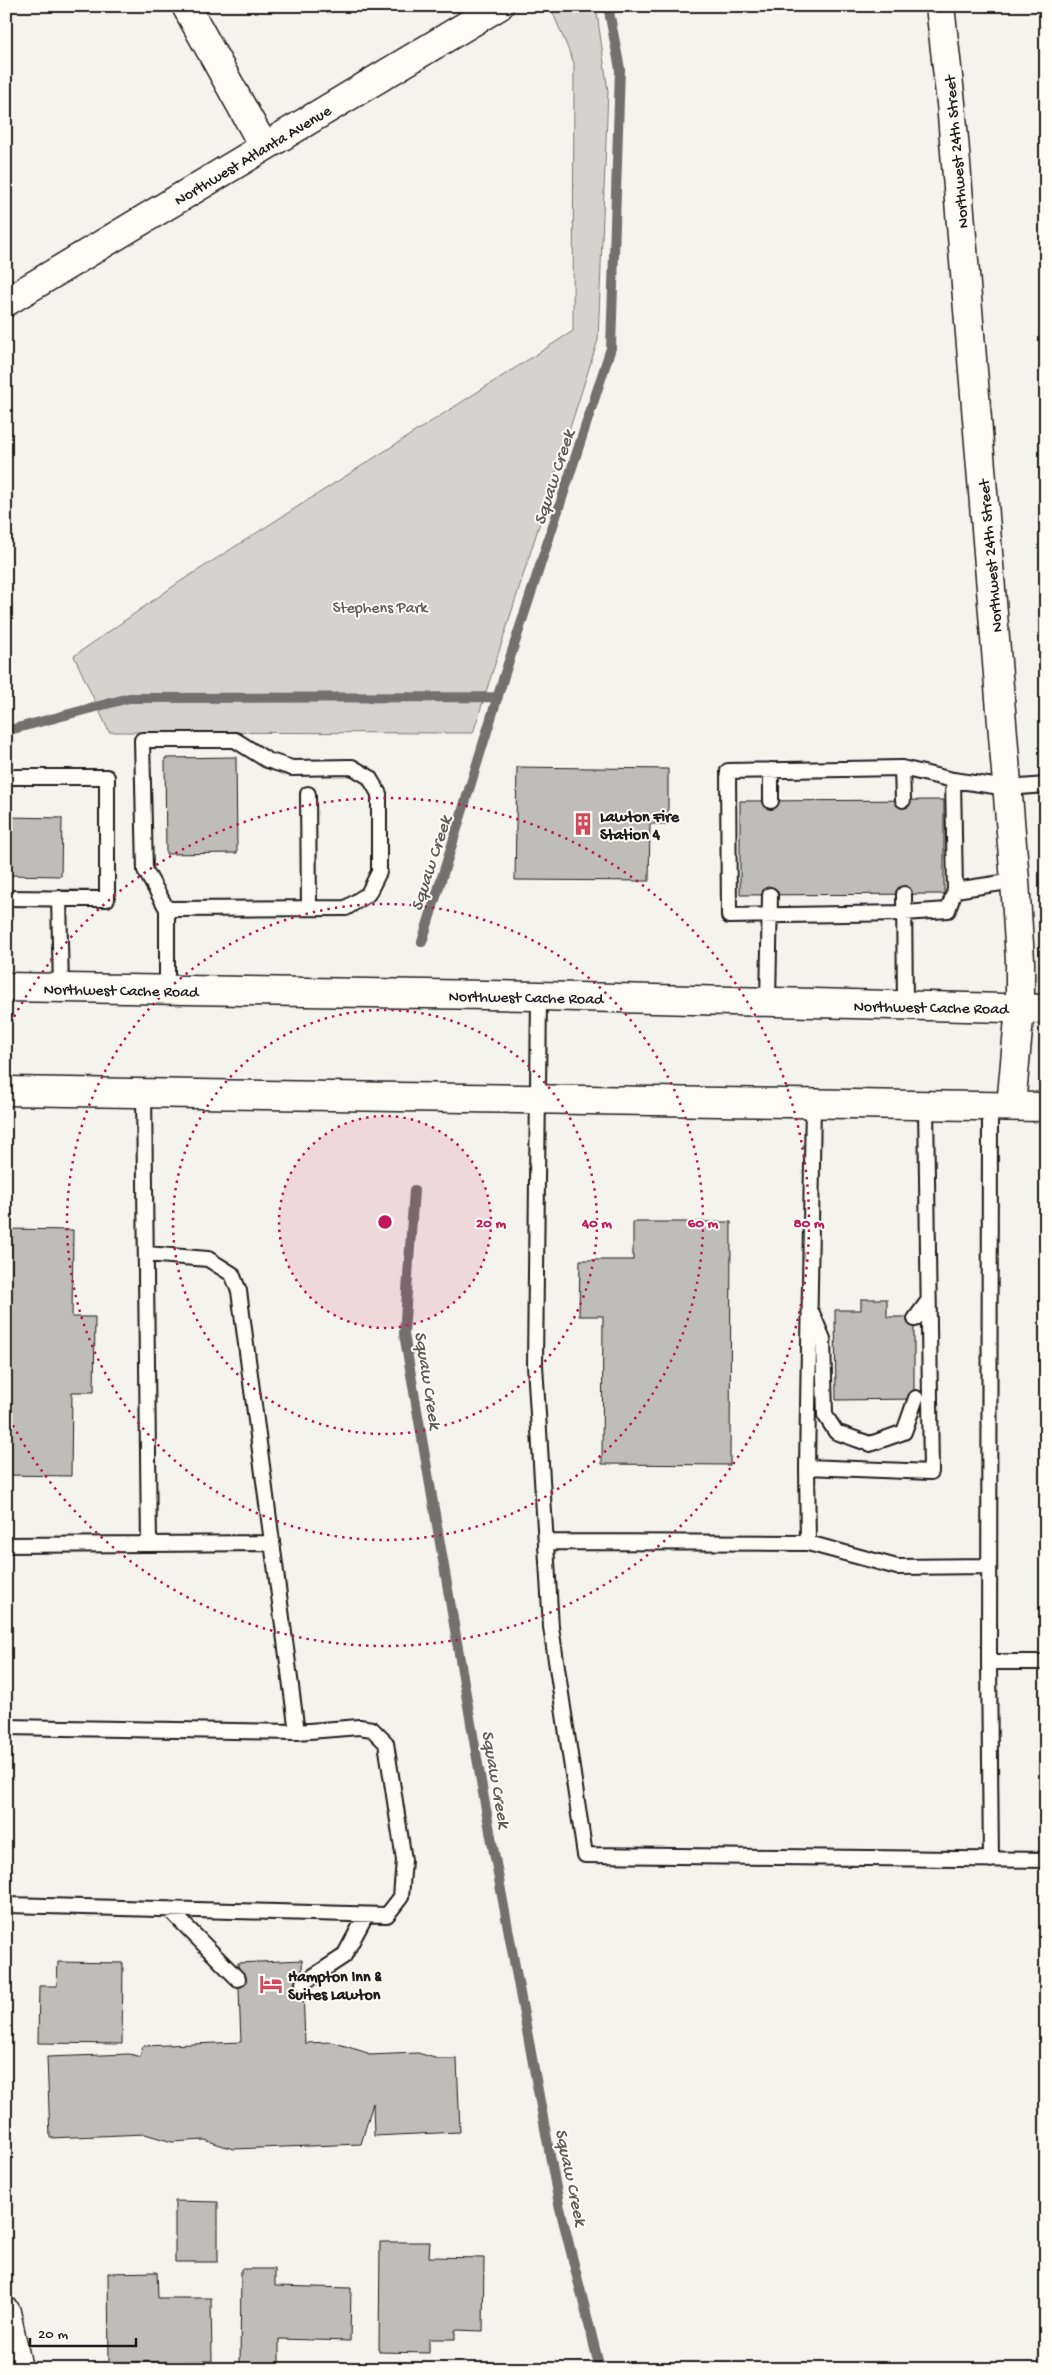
<svg xmlns="http://www.w3.org/2000/svg" width="1052" height="2375" viewBox="0 0 1052 2375" font-family="'Gochi Hand',sans-serif">
	<rect width="100%" height="100%" fill="#f4f3ee"/>
	<filter id="ink" filterUnits="userSpaceOnUse"><feTurbulence type="fractalNoise" baseFrequency=".02" numOctaves="2"/><feDisplacementMap in="SourceGraphic" scale="10" xChannelSelector="R" yChannelSelector="G"/><feConvolveMatrix kernelMatrix="1 2 1 2 8 2 1 2 1" color-interpolation-filters="sRGB"/></filter>
	<g filter="url(#ink)">
		<!-- green -->
		<path fill="#d4d3cf" stroke="#787876" d="M550,6H596L608,91L598,340L473,733L109,732L74,656L178,583L573,331L574,63Z"/>
		<g fill="none" stroke-linecap="round" stroke-linejoin="round">
			<!-- stream -->
			<path stroke="#72716f" stroke-width="10" d="M6,731L129,698L498,697
				M422,942L505,673L611,348L620,69L608,6
				M414,1190L404,1334L483,1793L559,2204L600,2369"/>
		</g>
		<!-- building -->
		<path fill="#bebdba" stroke="#1c1c1c" d="M236,757L237,853L166,854L165,758Z
			M517,767L668,769V824H650L649,881L515,880Z
			M944,800V894L740,895V801Z
			M6,817L62,818L61,876L6,875Z
			M633,1222H731L730,1465L602,1464L603,1316H579L580,1260H633Z
			M6,1229L73,1230L72,1317H95L94,1392H72L71,1476L6,1475Z
			M861,1299H887V1317H914V1399L836,1400L835,1310H861Z
			M302,1960L305,2043L332,2042L368,2053V2055L418,2053L438,2059H457L460,2132L374,2136L373,2103L361,2144L233,2149L205,2140L172,2142L145,2134L50,2138L47,2057L130,2054L140,2057L143,2046L241,2042L238,1963Z
			M58,1962L123,1963L122,2044L38,2043L39,1986H57Z
			M175,2201L218,2202V2262H175Z
			M380,2242H430L429,2257L484,2258L483,2331L455,2330V2339H429V2353L379,2352Z
			M241,2269H275V2286L351,2288L350,2341L279,2339V2368H240Z
			M157,2272L158,2298H211L212,2361L109,2362L108,2273Z"/>
		<g fill="none" stroke-linecap="round" stroke-linejoin="round">
			<defs>
				<path id="lane" d="M902,768L953,780L955,890L948,910L904,913L729,916L728,771L902,768L903,800
					M771,770V801
					M6,777H107V899L6,898
					M953,780L1008,788L1046,785
					M308,794L309,908
					M955,890L1015,881
					M904,894L905,1005
					M59,898L61,988
					M167,909L346,908L368,894L379,872V794L369,777L352,767L292,768L267,760L235,740H142L145,870L167,909V990
					M539,996L535,1365L551,1627L585,1855L1046,1860
					M768,1001L770,895
					M813,1103L807,1467L931,1472L926,1105
					M990,1106L989,1662H1046
					M812,1313L823,1339L825,1415L836,1432L870,1444L904,1432L916,1398
					M915,1319L928,1301
					M807,1467L808,1543
					M546,1542L808,1543L897,1567L989,1566
					M149,1544L271,1543
					M6,1545L149,1544L144,1093
					M989,1662L991,1860
					M6,1727L297,1732
					M6,1901L8,1905L387,1915L401,1897L404,1860L386,1743L372,1729L359,1727L297,1732L239,1291L232,1274L208,1259L146,1254
					M169,1909L238,1979
					M303,1983L344,1956L366,1915"/>
				<path id="street" d="M186,6L264,147
					M940,6L951,103L1015,881L1020,960V1008L1011,1106
					M6,302L499,6
					M6,2312L18,2369"/>
				<path id="primary" d="M6,987L539,996L1046,1009
					M6,1091L1046,1107"/>
			</defs>
			<!-- lane casing -->
			<use href="#lane" stroke="#1c1c1c" stroke-width="18"/>
			<!-- street casing -->
			<use href="#street" stroke="#1c1c1c" stroke-width="31"/>
			<!-- primary casing -->
			<use href="#primary" stroke="#1c1c1c" stroke-width="31"/>
			<!-- lane -->
			<use href="#lane" stroke="#fdfcf7" stroke-width="14"/>
			<!-- street -->
			<use href="#street" stroke="#fdfcf7" stroke-width="28"/>
			<!-- primary -->
			<use href="#primary" stroke="#fdfcf7" stroke-width="28"/>
		</g>
	</g>
	<!-- distance rings -->
	<circle cx="385" cy="1222" r="106" fill="#c2185b" fill-opacity=".12"/>
	<g fill="none" stroke="#c2185b" stroke-width="2.5" stroke-dasharray="2.5 5">
		<circle cx="385" cy="1222" r="106"/>
		<circle cx="385" cy="1222" r="212"/>
		<circle cx="385" cy="1222" r="318"/>
		<path d="M7 1030A424 424 0 1 1 7 1414"/>
	</g>
	<!-- icons -->
	<defs>
		<symbol id="building-bare" viewBox="-9 -9 18 18"><path d="M-4-6H4V6H1V3H-1V6H-4ZM-2.5-4.3h1.7v1.8h-1.7ZM.8-4.3h1.7v1.8H.8ZM-2.5-1h1.7V.8h-1.7ZM.8-1h1.7V.8H.8Z" fill="#d1495b" stroke="#fdfcf7" stroke-width="2.5" paint-order="stroke"/></symbol>
		<symbol id="hotel-bare" viewBox="-9 -9 18 18"><path d="M-6-4.5h1.5V1H6V5H4.5V3h-9V5H-6ZM-4 0a1.8 1.8 0 1 1 3.6 0ZM.5 0V-2.5h3Q6-2.5 6 0Z" fill="#d1495b" stroke="#fdfcf7" stroke-width="2.5" paint-order="stroke"/></symbol>
	</defs>
	<g fill-rule="evenodd">
		<use href="#building-bare" x="567" y="808" width="32" height="32"/>
		<use href="#hotel-bare" x="255" y="1968" width="32" height="32"/>
	</g>
	<g text-anchor="middle" stroke-width="4" stroke-linejoin="round" paint-order="stroke">
		<!-- street labels -->
		<g font-size="16" fill="#1c1c1c" stroke="#fdfcf7">
			<text transform="translate(955 152) rotate(-95)" y="6">Northwest 24th Street</text>
			<text transform="translate(252 154) rotate(-31)" y="6">Northwest Atlanta Avenue</text>
			<text transform="translate(989 556) rotate(-95)" y="6">Northwest 24th Street</text>
			<text transform="translate(121 989) rotate(1)" y="6">Northwest Cache Road</text>
			<text transform="translate(526 996) rotate(1)" y="6">Northwest Cache Road</text>
			<text transform="translate(931 1006) rotate(1)" y="6">Northwest Cache Road</text>
		</g>
		<!-- park labels -->
		<g font-size="16" fill="#5c5c5b" stroke="#fdfcf7">
			<text x="380" y="612">Stephens Park</text>
		</g>
		<!-- poi labels -->
		<g font-size="16" font-weight="bold" fill="#1c1c1c" stroke="#fdfcf7" text-anchor="start">
			<text x="600" y="821">Lawton Fire<tspan x="600" dy="18">Station 4</tspan></text>
			<text x="288" y="1981">Hampton Inn &amp;<tspan x="288" dy="18">Suites Lawton</tspan></text>
		</g>
		<!-- water labels -->
		<g font-size="18" font-style="italic" fill="#5c5c5a" stroke="#fdfcf7">
			<text transform="translate(553 477) rotate(-72)" y="6">Squaw Creek</text>
			<text transform="translate(430 863) rotate(-72)" y="6">Squaw Creek</text>
			<text transform="translate(429 1380) rotate(81)" y="6">Squaw Creek</text>
			<text transform="translate(497 1779) rotate(80)" y="6">Squaw Creek</text>
			<text transform="translate(572 2177) rotate(78)" y="6">Squaw Creek</text>
		</g>
	</g>
	<circle cx="385" cy="1222" r="8" fill="#c2185b" stroke="#fdfcf7" stroke-width="2.5"/>
	<g font-size="15" text-anchor="middle" font-weight="bold" fill="#c2185b" stroke="#fdfcf7" stroke-width="4" stroke-linejoin="round" paint-order="stroke">
		<text x="491" y="1227">20 m</text>
		<text x="597" y="1227">40 m</text>
		<text x="703" y="1227">60 m</text>
		<text x="809" y="1227">80 m</text>
	</g>
	<!-- margin -->
	<rect width="1052" height="2375" fill="none" stroke="#fdfcf7" stroke-width="25"/>
	<rect x="12" y="12" width="1027" height="2350" fill="none" stroke="#1c1c1c" stroke-width="2" filter="url(#ink)"/>
	<!-- scale -->
	<path d="M30 2338v8h106v-8" fill="none" stroke="#1c1c1c" stroke-width="2.5"/>
	<text x="38" y="2338" font-size="15" fill="#1c1c1c" stroke="#fdfcf7" stroke-width="4" paint-order="stroke">20 m</text>
</svg>
